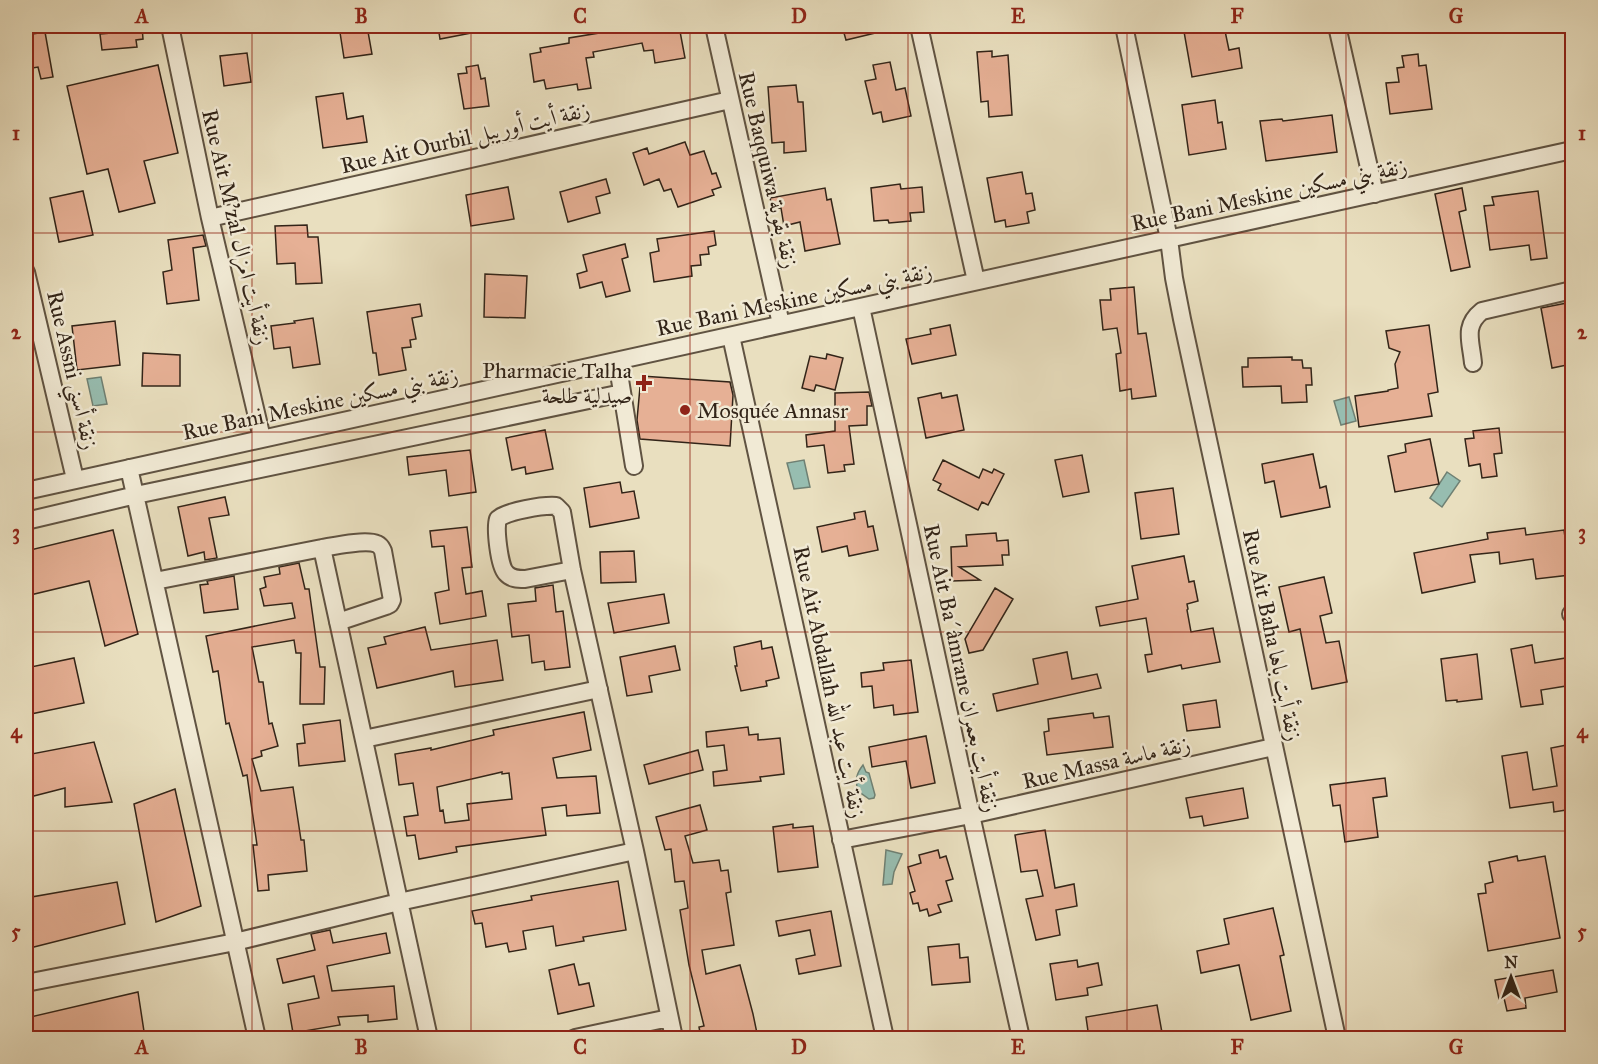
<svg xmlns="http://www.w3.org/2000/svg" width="1598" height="1064" viewBox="0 0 1598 1064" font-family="'IM FELL Great Primer',Amiri,serif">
	<rect width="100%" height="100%" fill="#e9dfbf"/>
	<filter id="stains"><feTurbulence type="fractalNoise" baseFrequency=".00333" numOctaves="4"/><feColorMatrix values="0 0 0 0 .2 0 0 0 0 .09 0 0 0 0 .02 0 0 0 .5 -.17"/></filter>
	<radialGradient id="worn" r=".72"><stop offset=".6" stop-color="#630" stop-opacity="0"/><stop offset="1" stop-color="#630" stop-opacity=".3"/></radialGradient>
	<!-- water -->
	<path fill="#97bdb0" stroke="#6f8073" stroke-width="1.5" d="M101,377L107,404L93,406L87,379Z
		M1349,397L1356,421L1341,425L1334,401Z
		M804,460L810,487L794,489L787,463Z
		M1447,472L1460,481L1442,507L1430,498Z
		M863,765L866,772L869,773L875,795L874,798L869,799L858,791C855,780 856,774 863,765Z
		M886,850L902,854L894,872L892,884L883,885Z"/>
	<!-- building -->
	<path fill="#e6b095" stroke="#322418" stroke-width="1.5" fill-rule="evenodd" d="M111,26H142L143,39L136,40L137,47L102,50L100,34L111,33Z
		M339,26H367L372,54L344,58Z
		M438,26H481L482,31L440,39Z
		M623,26H679L685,58L655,63L653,50L644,51L642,43L593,52L594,57L586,58L591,88L578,90L577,84L546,89L544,80L534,82L530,54L541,52L540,48L569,43V38L605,32V29Z
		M842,26H887L888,30L846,40Z
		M1183,26H1224L1229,50L1239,48L1242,68L1192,77Z
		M45,32L53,77L41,79L38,67L26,69V35Z
		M992,51V57L1008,55L1012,115L989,117L988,101L981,102L977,52Z
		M247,53L251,82L224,86L220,56Z
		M1418,54L1419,66L1426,65L1432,109L1390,114L1386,83L1399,82L1397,68L1404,67L1402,56Z
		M890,62L896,90L905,88L911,116L883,122L881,112L873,114L865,81L876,79L873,65Z
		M158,65L178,153L144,161L155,203L119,212L108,169L87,174L67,86Z
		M478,65L481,79L485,78L489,106L464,109L458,74L467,73L466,67Z
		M796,85L798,102H803L806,151L784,153V142L772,143L768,87Z
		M343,93L347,119L363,116L367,142L323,148L316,97Z
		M1215,100L1218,123L1222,122L1226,149L1189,155L1182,105Z
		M1332,115L1337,152L1266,161L1260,121L1282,119L1283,121Z
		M685,142L690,155L704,151L712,174L716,173L721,187L712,190L714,195L678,207L671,189L664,191L659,179L644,185L633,153L647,148L649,154Z
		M1022,172L1026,194L1032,193L1035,210L1027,212L1029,223L1006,227L1005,220L995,222L987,178Z
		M606,179L610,193L596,197L600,213L568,222L560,192Z
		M900,184L901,189L922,187L924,212L910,213L911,221L889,223L888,220L874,221L871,188Z
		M508,187L514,219L471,226L466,195Z
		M825,188L827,200L831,199L840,244L805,251L800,222L784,226L781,208L773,209L770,198Z
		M1462,188L1466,210L1459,212L1470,267L1451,271L1435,194Z
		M83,191L93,235L59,242L50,198Z
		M1538,191L1547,258L1531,260L1529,245L1490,250L1484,206L1494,205L1492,197Z
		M307,225L308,237H318L322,283L296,284L295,263L277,264L275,226Z
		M714,231L716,245L708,247L709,254L700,255L701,265L691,266L692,276L654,282L650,253L659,251L657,239Z
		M203,235L206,246L193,248L199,300L167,304L163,272L172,270L168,240Z
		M625,244L628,257L622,259L630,291L606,297L602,282L580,288L577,274L587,271L583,255Z
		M485,274L527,276L525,318L484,317Z
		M1134,287L1138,334L1146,333L1156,396L1132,399L1131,389L1120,391L1116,354L1121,353L1117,328L1103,330L1100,300H1111L1110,289Z
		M1572,302V364L1552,368L1541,308Z
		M420,304L422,316L412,318L416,339L410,340L411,347L402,348L406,370L379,375L376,353H373L367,312Z
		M313,318L320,364L293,368L290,347L274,349L271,326L295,323L294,321Z
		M115,321L120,365L77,370L72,326Z
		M950,325L956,355L912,364L906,339L931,334L930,329Z
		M1429,325L1438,392L1428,394L1432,416L1359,427L1355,396L1388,391V390L1398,388L1395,364L1400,352L1389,348L1386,331Z
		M143,353L180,355V386H142Z
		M827,354L843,358L835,390L816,385L814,391L802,388L810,356L826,359Z
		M1292,357V360H1302L1303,368H1311L1312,385H1306L1307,402L1282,403L1281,386L1243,387L1242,367H1248V358Z
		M641,376L730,382L733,395L730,446L640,439L637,420Z
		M869,392L872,406H867V425L849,426L854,464L844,465L845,471L828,473L824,445L807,447L806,435L835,431V393Z
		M941,393L942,398L957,395L964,430L926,438L918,398Z
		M1499,428L1502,453L1494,454L1497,476L1482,478L1480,464L1469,466L1465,439L1474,438L1473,431Z
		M545,430L553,469L526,474L525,467L512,470L506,438Z
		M1430,439L1439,484L1395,492L1388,456L1406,452L1405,444Z
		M470,450L476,492L449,496L446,470L409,475L407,457Z
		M1313,454L1320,488L1326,486L1330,507L1281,517L1274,481L1265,483L1262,464Z
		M1082,455L1089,492L1063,497L1055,460Z
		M943,460L979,478L983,469L992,473L994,469L1004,474L988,505L982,502L978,510L938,490L941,484L933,480Z
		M620,482L622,493L634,491L639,518L590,527L584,488Z
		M1173,488L1179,534L1141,539L1135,493Z
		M225,497L229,515L209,518L217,558L205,560L204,552L188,556L178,507Z
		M865,511L868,527L873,526L878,550L849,556L847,546L822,552L817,527L855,519L854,513Z
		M467,527L472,567L462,568L466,594L482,591L486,616L440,624L435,593L449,590L444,546L432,547L430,531Z
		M1525,528L1526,535L1564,530L1570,575L1536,579L1533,559L1500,564L1499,552L1470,555L1475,582L1422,593L1414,553L1488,539L1487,533Z
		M113,530L138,634L105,646L89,581L26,596V551Z
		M996,533L997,541L1008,540L1009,555H1002L1003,565L959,567L980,580L952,581L951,547L967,546L966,535Z
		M634,551L636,582L601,583L600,552Z
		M1184,556L1189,582L1194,581L1198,601L1187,604L1188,609L1187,610L1191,632L1213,628L1220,662L1182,669L1181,665L1148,672L1145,655L1152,654L1146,618L1100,626L1096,607L1138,599L1132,566Z
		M299,563L305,589H309L320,667H325L324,704H300L301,653H296L294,640L252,647L259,682H263L269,724L272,723L278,746L261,751L262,756L252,759L261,791L293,787L301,840H304L307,871L268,875L269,890L258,891L253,845H257L247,775L243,776L229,723L226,724L218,671L213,672L206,636L295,618L292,603L264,606L260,589L266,587L264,577L280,574L279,567Z
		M234,576L238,609L204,613L200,585L208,584L207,581Z
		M1324,577L1332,613L1320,616L1326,643L1339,641L1347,682L1312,689L1300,629L1289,632L1279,587Z
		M553,585L556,612L563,611L570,667L545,670L544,661L532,663L529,635L512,637L508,604L536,601L535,588Z
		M995,588L1013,599L983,650L969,653L965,639Z
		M664,594L669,623L614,633L608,603Z
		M425,627L431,650L497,640L503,680L455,687L453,671L377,688L368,648L386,644L384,637Z
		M761,641L762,649L772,647L779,678L766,681L767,686L741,691L735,666H737L734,647Z
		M1532,645L1535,663L1572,657V685L1541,690L1543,704L1521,707L1511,649Z
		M675,646L680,670L649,676L652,692L627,696L620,657Z
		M1067,652L1072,679L1097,674L1101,688L997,711L993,694L1038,684L1033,659Z
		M1477,654L1482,699L1457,702V700L1446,701L1441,659Z
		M74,658L84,703L26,715V668Z
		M911,660L918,712L894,715L893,705L874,708L872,686L862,687L861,673L884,670L883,663Z
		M1216,700L1220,727L1187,731L1183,705Z
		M584,712L591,750L553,758L557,778L596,776L600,813L567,816L566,805L542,808L546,835L456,847L457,852L419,859L415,835L407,836L404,817L418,815L413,783L399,785L395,754L431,748V750L494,735L493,730ZM502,772V774L509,773L512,799L467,804L469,820L445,823L443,810L440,811L437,787Z
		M1093,713L1094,718L1109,716L1113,747L1047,755L1044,732L1049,731L1048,719Z
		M340,720L345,761L299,766L297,744L305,743L303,725Z
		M748,727L749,735L758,734V740L780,738L784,774L760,777L761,781L714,786L713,772L727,770L724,745L707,747L706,732Z
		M926,736L935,783L911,788L906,761L872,767L869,747Z
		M94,742L112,802L65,807V788L26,798V755Z
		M1572,744V809L1554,812L1553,802L1510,808L1502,756L1527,752L1533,790L1557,786L1551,748Z
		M698,750L703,770L649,784L644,765Z
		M1385,778L1387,796L1373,798L1378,837L1345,842L1340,805L1333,806L1330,785Z
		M1243,788L1248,818L1204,826L1202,816L1190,818L1186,798Z
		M175,789L201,906L156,922L134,804Z
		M700,805L707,830L685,836L693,863L719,860L721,871L728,870L731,892L726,893L734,945L702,950L706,974L740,965L753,1014L758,1038H701L699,1027L704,1026L689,965L680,910L688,908L684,881L675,882L671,849L665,850L656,817Z
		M793,824V828L813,826L818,867L778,872L773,827Z
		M1045,830L1055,888L1074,884L1077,906L1056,910L1060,935L1036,940L1026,899L1043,896L1037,870L1021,872L1015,835Z
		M938,850L940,858L946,856L953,879L946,881L952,901L938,905L941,912L929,916L927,909L920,911L918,903L913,904L910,893L915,891L908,867L921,863L919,855Z
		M1517,856L1518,861L1545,856L1560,938L1488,951L1478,894L1486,893L1485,884L1493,882L1489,862Z
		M618,881L626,930L583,937L584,941L556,946L553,926L523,931L526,949L509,952L507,943L486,947L482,923L475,924L472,911L532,900L531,896Z
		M117,882L125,924L26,949V898Z
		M1273,908L1284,955L1280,956L1291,1011L1251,1020L1239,965L1201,973L1197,951L1229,944L1224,919Z
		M831,911L841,966L799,974L796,959L815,955L810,930L779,936L776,921Z
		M330,930L333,943L386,933L390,953L327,966L332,991L394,986L397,1019L368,1022V1015L338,1017L340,1025L293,1033L288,1004L319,998L314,976L283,983L277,959L315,950L311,934Z
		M959,944L960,958L968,957L970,982L932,985L928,947Z
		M1077,960L1078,967L1098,963L1102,985L1087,988L1088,995L1056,1000L1050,964Z
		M574,964L579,985L589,983L594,1006L558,1014L549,970Z
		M1553,970L1557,992L1525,998L1526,1008L1507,1011L1504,998L1499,999L1495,980Z
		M138,992L145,1038H26V1018Z
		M1157,1005L1163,1038H1128L1127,1036L1110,1038H1089L1086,1017Z"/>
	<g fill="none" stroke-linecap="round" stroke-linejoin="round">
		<defs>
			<path id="minor" d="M170,26L210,218L262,438
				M714,26L781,324
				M919,26L976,281
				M1124,26L1169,239L1174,278L1182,319L1337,1038
				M1337,26L1375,194
				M210,218L730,100
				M26,272L75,479
				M861,307L971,815L1021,1038
				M731,336L885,1038
				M617,361L634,466
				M1473,363C1471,341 1463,326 1482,311L1572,290
				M129,468L257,1038
				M26,491L1572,150
				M26,521L136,495L622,393
				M322,548L429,1038
				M572,570L525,579C518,579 511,579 506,573C499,566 495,528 498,519C507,511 543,505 556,506L562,512L572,570L635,851L674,1038
				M155,581L322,548C334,546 366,539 377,544C381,546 381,547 383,551L392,600L390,604L386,606L338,622
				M1571,614L1572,613
				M364,739L599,689
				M841,840L971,815L1273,747
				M26,983L235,942L399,902L635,851
				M575,1038L669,1018"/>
		</defs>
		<!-- minor casing -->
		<use href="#minor" stroke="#605342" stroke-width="20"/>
		<!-- minor -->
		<use href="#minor" stroke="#f1ead5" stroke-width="16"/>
	</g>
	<!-- grid -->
	<path fill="none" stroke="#8f2418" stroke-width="1.5" stroke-opacity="0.55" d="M252,26V1038M471,26V1038M690,26V1038M908,26V1038M1127,26V1038M1346,26V1038M26,233H1572M26,432H1572M26,632H1572M26,831H1572"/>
	<!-- markers -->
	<g fill="#8f2418" stroke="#f1ead5" stroke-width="2">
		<path d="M641 374h6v6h6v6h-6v6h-6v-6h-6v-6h6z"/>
		<circle cx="685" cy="410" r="6"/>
	</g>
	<g text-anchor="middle" stroke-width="5" stroke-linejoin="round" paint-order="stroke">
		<!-- street labels -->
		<g font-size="22" fill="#322418" stroke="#f1ead5">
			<text transform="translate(465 137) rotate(-13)" y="8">Rue Ait Ourbil زنقة أيت أوريبل</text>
			<text transform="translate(769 170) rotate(77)" y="8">Rue Baqquiwa زنقة بقوية</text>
			<text transform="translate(1269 194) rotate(-12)" y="8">Rue Bani Meskine زنقة بني مسكين</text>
			<text transform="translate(237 227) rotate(77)" y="8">Rue Ait M'zal زنقة أيت امزال</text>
			<text transform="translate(794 299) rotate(-12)" y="8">Rue Bani Meskine زنقة بني مسكين</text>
			<text transform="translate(73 370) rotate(77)" y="8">Rue Assni زنقة أسني</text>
			<text transform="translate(320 403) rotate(-12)" y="8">Rue Bani Meskine زنقة بني مسكين</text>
			<text transform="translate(1273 635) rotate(78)" y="8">Rue Ait Baha زنقة أيت باها</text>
			<text transform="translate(962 668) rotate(78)" y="8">Rue Ait Ba´âmrane زنقة أيت بعمران</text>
			<text transform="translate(830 682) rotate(78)" y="8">Rue Ait Abdallah زنقة أيت عبد الله</text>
			<text transform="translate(1106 762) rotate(-13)" y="8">Rue Massa زنقة ماسة</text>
		</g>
		<!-- poi labels -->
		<g font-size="22" fill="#322418" stroke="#f1ead5" text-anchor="end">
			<text x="632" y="378">Pharmacie Talha<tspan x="632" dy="25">صيدلية طلحة</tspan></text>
			<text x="697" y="418" text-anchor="start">Mosquée Annasr</text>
		</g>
	</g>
	<!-- margin -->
	<rect width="1598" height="1064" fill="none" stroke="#e9dfbf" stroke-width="66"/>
	<!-- north arrow -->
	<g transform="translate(1511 977)" stroke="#f1ead5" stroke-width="4.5" paint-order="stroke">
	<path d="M0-4.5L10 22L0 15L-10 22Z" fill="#322418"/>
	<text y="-9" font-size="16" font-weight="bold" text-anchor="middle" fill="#322418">N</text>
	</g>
	<rect x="33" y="33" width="1532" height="998" fill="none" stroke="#8f2418" stroke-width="2"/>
	<g font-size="20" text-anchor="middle" font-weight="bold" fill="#8f2418">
		<text x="142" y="23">A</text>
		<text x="361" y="23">B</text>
		<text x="580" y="23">C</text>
		<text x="799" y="23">D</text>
		<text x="1018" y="23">E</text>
		<text x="1237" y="23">F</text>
		<text x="1456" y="23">G</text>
		<text x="16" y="140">1</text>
		<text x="1582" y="140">1</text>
		<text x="16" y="339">2</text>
		<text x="1582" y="339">2</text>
		<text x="16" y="539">3</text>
		<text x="1582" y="539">3</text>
		<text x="16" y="738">4</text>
		<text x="1582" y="738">4</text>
		<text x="16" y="938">5</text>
		<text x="1582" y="938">5</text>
		<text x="142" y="1054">A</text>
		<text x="361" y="1054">B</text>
		<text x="580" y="1054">C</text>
		<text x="799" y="1054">D</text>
		<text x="1018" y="1054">E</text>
		<text x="1237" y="1054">F</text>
		<text x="1456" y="1054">G</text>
	</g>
	<rect width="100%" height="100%" filter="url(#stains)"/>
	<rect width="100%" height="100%" fill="url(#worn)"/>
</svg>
